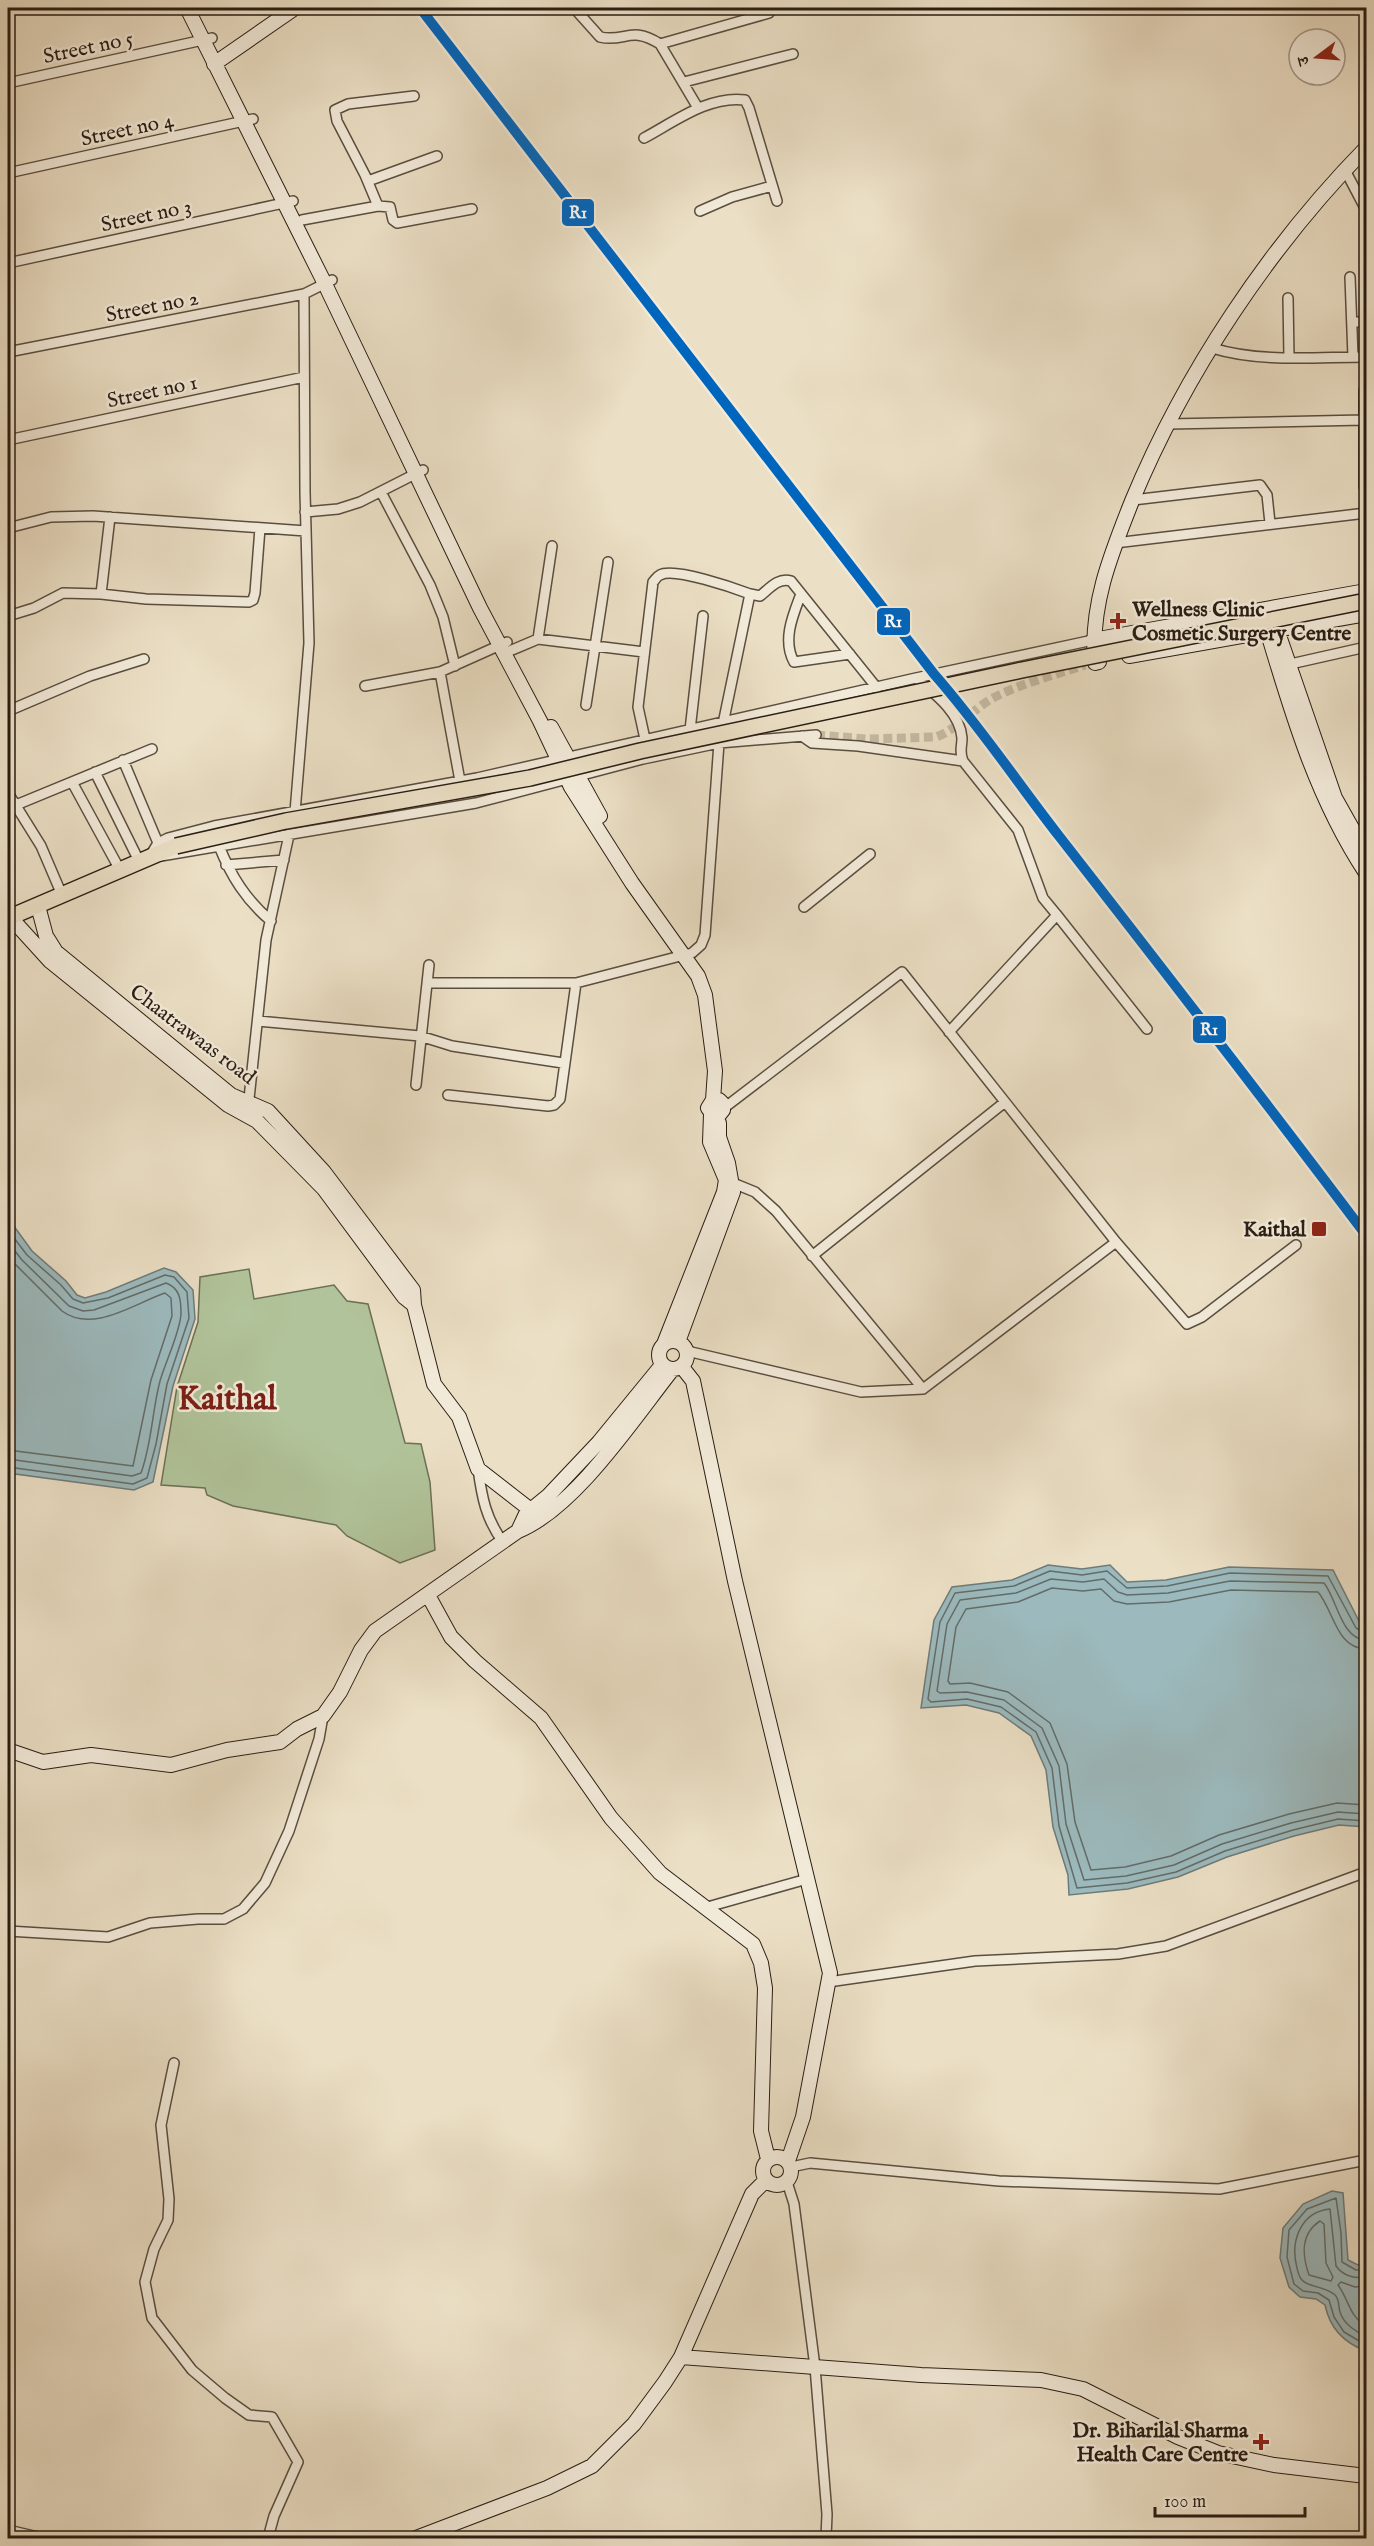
<svg xmlns="http://www.w3.org/2000/svg" width="1374" height="2546" viewBox="0 0 1374 2546" font-family="'IM FELL English','Noto Serif Devanagari',serif">
	<rect width="100%" height="100%" fill="#ebdfc5"/>
	<filter id="stains"><feTurbulence type="fractalNoise" baseFrequency=".00333" numOctaves="4"/><feColorMatrix values="0 0 0 0 .2 0 0 0 0 .09 0 0 0 0 .02 0 0 0 .5 -.17"/></filter>
	<radialGradient id="worn" r=".72"><stop offset=".6" stop-color="#630" stop-opacity="0"/><stop offset="1" stop-color="#630" stop-opacity=".3"/></radialGradient>
	<!-- green -->
	<path fill="#b1c39a" stroke="#6d7056" stroke-width="1.5" d="M249,1269L254,1299L334,1285L347,1301L368,1304L405,1443L421,1444L430,1482L435,1550L400,1563L347,1536L336,1525L233,1506L207,1495L205,1488L161,1485L177,1387L198,1322L200,1277Z"/>
	<!-- water -->
	<path fill="#9cbabe" stroke="#6e7b7a" stroke-width="1.5" d="M8,1218L32,1251L66,1281L77,1295L85,1298L106,1292L164,1268L176,1272L193,1290L195,1319L173,1386L153,1482L134,1490L8,1473Z
		M1048,1565L1082,1569L1110,1565L1127,1582L1166,1580L1229,1567L1333,1570L1361,1625L1366,1628V1827L1339,1825L1294,1836L1227,1857L1178,1877L1128,1889L1069,1895L1068,1875L1053,1827L1046,1770L1031,1736L999,1713L966,1705L921,1708L934,1620L952,1587L1012,1580Z
		M1332,2191L1343,2193L1348,2260L1358,2265L1366,2263V2351C1344,2343 1330,2329 1325,2305L1316,2299L1300,2297L1289,2287L1280,2258L1283,2228L1303,2204Z"/>
	<g fill="none" stroke-linecap="round" stroke-linejoin="round">
		<!-- shore -->
		<path stroke="#626c68" stroke-width="1.5" d="M8,1230L27,1255L61,1285L73,1299L83,1303L108,1298L165,1275L174,1277L187,1292L189,1318L167,1384L156,1444L147,1478L133,1484L8,1467
			M8,1242L22,1260L69,1306L83,1311L94,1310L166,1283C180,1288 181,1300 181,1313C181,1330 165,1363 160,1381C152,1411 152,1443 141,1473L132,1476L8,1459
			M8,1257L62,1311C93,1334 135,1303 165,1293L171,1298L172,1316L151,1380L133,1466L8,1450
			M1366,1633L1356,1628L1328,1576L1230,1573L1167,1586L1127,1588L1107,1571L1082,1575L1050,1571L1014,1586L955,1593L940,1622L928,1699L931,1702L967,1699L1001,1707L1036,1732L1052,1768L1059,1826L1077,1888L1127,1883L1176,1872L1225,1851L1293,1830L1338,1819L1366,1821
			M1366,1640C1341,1639 1337,1599 1324,1583L1230,1581L1168,1593L1127,1595L1118,1592L1104,1579L1083,1582L1051,1579L1016,1593L960,1600L947,1624L937,1691L940,1693L967,1692L1004,1700L1042,1728L1059,1766L1066,1824L1084,1880L1126,1876L1174,1865L1222,1844L1291,1823L1338,1812L1366,1814
			M1366,1649C1336,1648 1334,1611 1318,1592L1231,1590L1169,1602L1127,1604L1114,1601L1101,1589L1083,1591L1052,1588L1018,1602L966,1609L956,1627L948,1681L950,1684L970,1683L1008,1692L1050,1723L1067,1764L1075,1822L1091,1870L1125,1867L1171,1856L1219,1835L1289,1814L1337,1803L1366,1805
			M1320,2221L1324,2224L1326,2263L1333,2277L1331,2281L1309,2275C1302,2255 1300,2234 1320,2221Z
			M1366,2269L1356,2270L1342,2262L1341,2233L1336,2198L1307,2209L1289,2230L1287,2257L1294,2284L1303,2291L1318,2293L1329,2300L1334,2317L1344,2332L1366,2345
			M1366,2277C1355,2279 1343,2276 1336,2266L1330,2209C1300,2212 1290,2242 1297,2268C1298,2272 1299,2277 1302,2280C1307,2287 1325,2286 1335,2295C1340,2300 1338,2306 1340,2312C1344,2325 1356,2331 1366,2337
			M1366,2286L1355,2287L1341,2282L1338,2285C1349,2300 1349,2316 1366,2326"/>
		<!-- street-tunnel -->
		<path stroke="#c4b8a1" stroke-width="9" stroke-dasharray="9 4.5" stroke-linecap="butt" d="M816,735L867,739L936,737C958,729 973,709 993,698C1022,683 1055,675 1085,665"/>
		<defs>
			<path id="street" d="M574,8L600,37C625,43 630,25 660,44L698,108
				M660,44L769,13
				M684,82L793,54
				M8,83L212,38
				M644,138C674,122 709,95 745,100L749,108L777,201
				M1345,170L1366,210
				M8,173L253,119
				M368,181L437,156
				M378,206L390,207L393,220L397,223L472,209
				M700,211L732,197L772,186
				M302,220L378,206L365,175L337,121L335,110L348,104L414,96
				M8,263L293,201
				M1350,277L1353,357
				M1288,298L1289,357
				M1352,322H1366
				M1212,348C1261,363 1316,357 1366,357
				M8,352L304,294
				M1364,390V487
				M1168,424L1364,420
				M8,440L304,377
				M381,492L430,585L443,617L455,666
				M1133,500L1260,485L1267,495L1270,523
				M305,512L338,509L360,502L423,470
				M8,528L51,517L93,516L306,531
				M1115,543L1366,513
				M101,594L110,517
				M750,594L760,596C769,589 778,577 791,581L877,688
				M801,594C793,615 782,640 794,662L850,654
				M8,616L34,608L63,593L101,594L146,599L249,602L253,600L255,593L260,528
				M538,639L552,546
				M505,653L538,639L644,652
				M1286,665L1366,647
				M440,672L460,781
				M916,678L1093,640
				M365,686L440,672L507,642
				M586,705L608,562
				M8,711L90,676L144,659
				M690,730L703,616
				M802,736L812,743L858,746L963,761
				M123,760L158,843
				M95,772L139,861
				M72,782L120,870
				M8,793L41,846L62,895
				M16,805L152,749
				M295,812L309,643L305,492L304,294L332,280
				M219,846C231,876 246,900 271,921
				M150,856L158,843L168,838L214,826L477,778L916,678C934,693 960,712 962,738C962,747 959,752 963,761L1018,830L1043,898L1057,915
				M161,856L476,803L643,759L719,743L816,735
				M226,865L284,860
				M804,907L870,854
				M427,983H576L692,953L701,945L705,935L719,743L750,594C734,588 674,567 660,575C656,577 656,579 653,582L638,707L645,739
				M258,1021L420,1036L452,1046L563,1063
				M949,1032L1057,915L1147,1029
				M416,1085L429,965
				M448,1095L548,1106L554,1105L560,1099L576,983
				M248,1108L266,940L289,835
				M724,1108L902,972L1116,1242L1187,1324L1202,1317L1296,1245
				M728,1181L755,1192L776,1211L923,1389
				M812,1256L1005,1102
				M687,1351L861,1392L923,1389L1116,1242
				M478,1469C482,1498 486,1519 503,1542
				M704,1908L807,1879
				M8,1931L108,1937L150,1923L198,1919H224L243,1909L265,1883L289,1831L319,1739L323,1716
				M828,1982L975,1961L1118,1954L1166,1946L1366,1872
				M174,2063L161,2125L169,2199L168,2220L154,2249L145,2282L152,2318L192,2370L225,2398L249,2415L272,2417L298,2462L274,2516L268,2538
				M791,2167L810,2163L999,2181L1219,2189L1366,2160
				M787,2182L794,2204L815,2367L827,2514L826,2538
				M8,2530L42,2538"/>
			<path id="secondary" d="M187,8L325,284L480,608L540,721L571,787L632,883L698,976L705,995L715,1071L713,1100L708,1108L713,1115H719L723,1110V1104L719,1100H713
				M214,64L295,8
				M1261,610C1288,700 1313,793 1366,873
				M1274,621L1335,798L1366,853
				M1093,640L1366,591
				M1129,656L1366,614
				M1099,662L1095,663C1090,605 1111,554 1132,501C1185,373 1269,247 1366,148
				M551,727L600,816
				M38,906L46,936L56,952L231,1095L268,1111L324,1172L413,1290L414,1305L434,1384L459,1417L478,1469L541,1518
				M10,917L50,961L228,1105L257,1121L324,1189L404,1297L414,1305
				M659 1355a14 14 0 1 1 28 0a14 14 0 1 1-28 0Z
				M678,1342L733,1192L728,1163L719,1137V1123
				M664,1344L724,1192L726,1180L710,1142L711,1114
				M682,1367L693,1381L735,1581L830,1973L803,2117L788,2161
				M518,1531L526,1514L548,1496L599,1442L662,1365
				M428,1595L451,1637L475,1661L541,1718L611,1818L660,1873L753,1944L761,1963L765,1988L761,2131L768,2159
				M8,1750L43,1762L91,1755L171,1765L227,1750L280,1742L297,1729L323,1716L340,1692L361,1650L375,1631L518,1531C575,1508 634,1418 672,1370
				M763 2171a14 14 0 1 1 28 0a14 14 0 1 1-28 0Z
				M681,2357L921,2375L1041,2380L1083,2389L1178,2437L1218,2453L1274,2465L1366,2476
				M416,2538L547,2488L592,2466L634,2424L665,2382L681,2357L752,2194L766,2180"/>
			<path id="primary" d="M8,918L176,846"/>
		</defs>
		<!-- street casing -->
		<use href="#street" stroke="#5a4e40" stroke-width="12"/>
		<!-- secondary casing -->
		<use href="#secondary" stroke="#291d13" stroke-width="16"/>
		<!-- primary casing -->
		<use href="#primary" stroke="#291d13" stroke-width="18"/>
		<!-- street -->
		<use href="#street" stroke="#f2ead9" stroke-width="9"/>
		<!-- secondary -->
		<use href="#secondary" stroke="#f2ead9" stroke-width="14"/>
		<!-- primary -->
		<use href="#primary" stroke="#ebdfc5" stroke-width="15"/>
		<defs>
			<path id="primary-bridge" d="M176,846L286,821L530,778L640,751L1022,670L1366,601"/>
		</defs>
		<!-- primary-bridge casing -->
		<use href="#primary-bridge" stroke="#291d13" stroke-width="18" stroke-linecap="butt"/>
		<!-- primary-bridge -->
		<use href="#primary-bridge" stroke="#ebdfc5" stroke-width="15"/>
		<defs>
			<path id="rail-1" d="M420,8L934,674C979,725 1017,782 1059,836C1162,968 1265,1101 1366,1235"/>
		</defs>
		<!-- rail-1 casing -->
		<use href="#rail-1" stroke="#f2ead9" stroke-width="15"/>
		<!-- rail-1 -->
		<use href="#rail-1" stroke="#0065bd" stroke-width="10"/>
	</g>
	<!-- markers -->
	<g fill="#8f2418" stroke="#f2ead9" stroke-width="2">
		<path d="M1115 612h6v6h6v6h-6v6h-6v-6h-6v-6h6z"/>
		<rect x="1311" y="1221" width="16" height="16" rx="3"/>
		<path d="M1258 2433h6v6h6v6h-6v6h-6v-6h-6v-6h6z"/>
	</g>
	<g text-anchor="middle" stroke-width="5" stroke-linejoin="round" paint-order="stroke">
		<!-- street labels -->
		<g font-size="21" fill="#291d13" stroke="#f2ead9">
			<text transform="translate(88 47) rotate(-12)" y="7">Street no 5</text>
			<text transform="translate(127 129) rotate(-12)" y="7">Street no 4</text>
			<text transform="translate(146 215) rotate(-12)" y="7">Street no 3</text>
			<text transform="translate(152 306) rotate(-11)" y="7">Street no 2</text>
			<text transform="translate(152 391) rotate(-12)" y="7">Street no 1</text>
			<text transform="translate(193 1034) rotate(37)" y="7">Chaatrawaas road</text>
		</g>
		<!-- poi labels -->
		<g font-size="21" font-weight="bold" fill="#291d13" stroke="#f2ead9" text-anchor="end">
			<text x="1132" y="616" text-anchor="start">Wellness Clinic<tspan x="1132" dy="24">Cosmetic Surgery Centre</tspan></text>
			<text x="1306" y="1236">Kaithal</text>
			<text x="1248" y="2437">Dr. Biharilal Sharma<tspan x="1248" dy="24">Health Care Centre</tspan></text>
		</g>
		<!-- town labels -->
		<g font-size="33" font-weight="bold" fill="#7a1f14" stroke="#f2ead9">
			<text x="227" y="1409">Kaithal</text>
		</g>
	</g>
	<g stroke="#f2ead9" stroke-width="2">
		<rect x="561" y="198" width="34" height="29" rx="6" fill="#0065bd"/>
		<rect x="876" y="607" width="35" height="29" rx="6" fill="#0065bd"/>
		<rect x="1192" y="1015" width="35" height="29" rx="6" fill="#0065bd"/>
	</g>
	<g font-size="16" text-anchor="middle" font-weight="bold" fill="#fff">
		<text x="578" y="218">R1</text>
		<text x="893" y="627">R1</text>
		<text x="1209" y="1035">R1</text>
	</g>
	<!-- margin -->
	<rect width="1374" height="2546" fill="none" stroke="#ebdfc5" stroke-width="30"/>
	<rect x="9" y="9" width="1356" height="2528" fill="none" stroke="#291d13" stroke-width="3"/>
	<rect x="15" y="15" width="1344" height="2516" fill="none" stroke="#291d13" stroke-width="1.5"/>
	<!-- north arrow -->
	<g transform="translate(1317 57) rotate(254)"><circle r="28" fill="#f2ead9" stroke="#a2988a" stroke-width="1.5"/>
	<path d="M0-4.5L10 22L0 15L-10 22Z" fill="#8f2418"/>
	<text y="-9" font-size="16" font-weight="bold" text-anchor="middle" fill="#291d13">उ</text>
	</g>
	<!-- scale -->
	<path d="M1155 2507v9h150v-9" fill="none" stroke="#291d13" stroke-width="3"/>
	<text x="1164" y="2507" font-size="18" fill="#291d13" stroke="#f2ead9" stroke-width="4.5" paint-order="stroke">100 m</text>
	<rect width="100%" height="100%" filter="url(#stains)"/>
	<rect width="100%" height="100%" fill="url(#worn)"/>
</svg>
